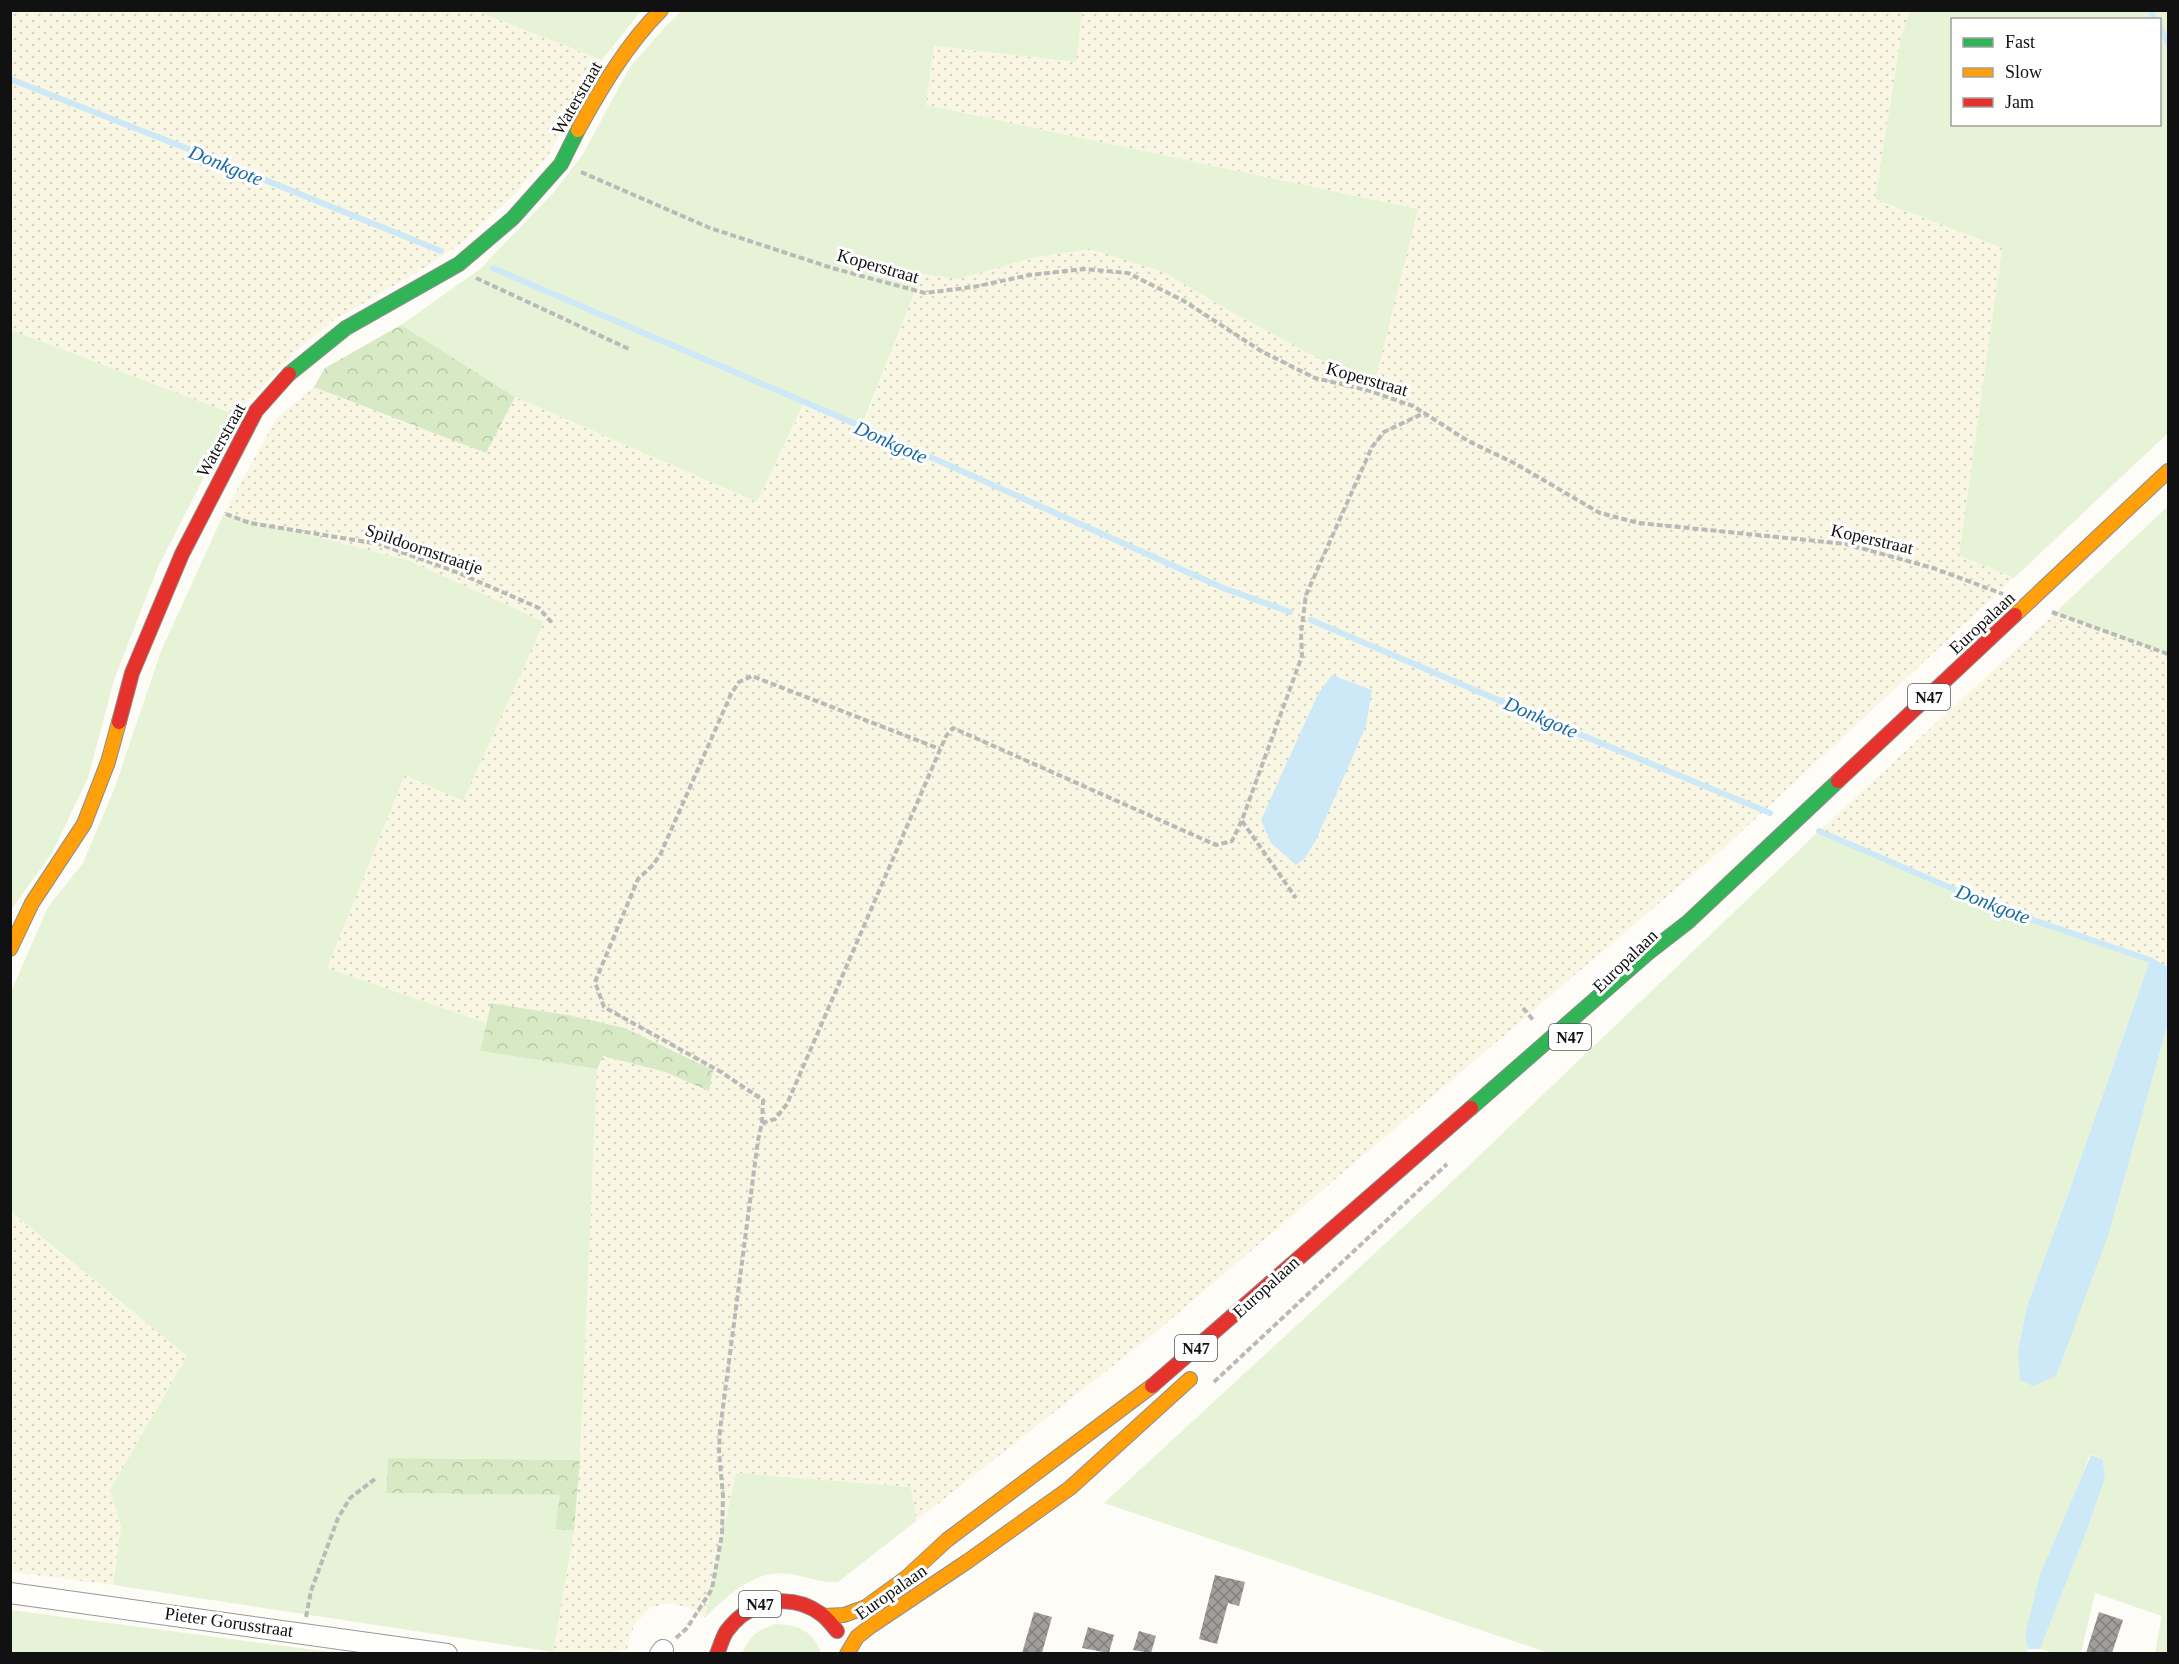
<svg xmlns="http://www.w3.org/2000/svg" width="2179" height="1664" viewBox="0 0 2179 1664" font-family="Georgia,serif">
	<defs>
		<pattern id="farmland-dots" width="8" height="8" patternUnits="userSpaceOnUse" patternTransform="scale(1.5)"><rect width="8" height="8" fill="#f9f7e4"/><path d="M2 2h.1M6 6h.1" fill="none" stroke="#d4d3c3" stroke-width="1.8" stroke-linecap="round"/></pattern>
		<pattern id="forest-crowns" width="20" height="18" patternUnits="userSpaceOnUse" patternTransform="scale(1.5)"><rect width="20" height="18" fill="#d8eac5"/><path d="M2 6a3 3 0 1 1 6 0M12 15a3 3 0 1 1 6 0" fill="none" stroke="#b8c8a8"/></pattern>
		<pattern id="building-cross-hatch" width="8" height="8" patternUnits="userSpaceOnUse" patternTransform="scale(1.5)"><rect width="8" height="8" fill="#a19f9c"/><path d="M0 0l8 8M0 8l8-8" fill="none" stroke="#82807e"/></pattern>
	</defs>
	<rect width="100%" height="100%" fill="#fdfcf7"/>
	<!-- farmland -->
	<path fill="url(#farmland-dots)" d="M14,10L50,11L69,14L70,10L477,11L602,60L548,156L514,195L466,240L428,266L334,320L296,351L236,415L11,330L10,20Z
		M1082,11H1910L1901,37L1875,199L2002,248L1959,555L2014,578L1724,848L1151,1336L916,1521L911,1487L736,1473L705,1617L691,1608L668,1603L650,1608L634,1625L627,1649L611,1653L553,1652L574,1531L580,1460L597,1069L602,1056L665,1072L709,1091L713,1070L625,1028L568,1015L491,1003L486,1023L327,968L405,775L463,800L407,560L224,513L276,419L314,387L485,452L515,397L757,502L806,401L863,425L922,274L959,279L1031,258L1090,248L1164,272L1228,310L1418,209L926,105L934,46L1075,62Z
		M2055,613L2168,654V967L1995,907L1819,831Z
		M10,1212L187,1356L110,1490L121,1526L113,1585L11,1572Z"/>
	<!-- grass -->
	<path fill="#e7f3d7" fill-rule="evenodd" d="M1910,10L2168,11V433L2014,578L1959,555L2002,248L1875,199L1901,37ZM1952,20H2160V124H1952Z
		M477,11H641L602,60Z
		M682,11H1082L1076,62L934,46L926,105L1418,209L1376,377L1329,364L1228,310L1164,272L1090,249L1031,258L958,279L922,274L862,425L805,401L757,502L515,397L401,325L480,269L553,193L583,154L630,67L665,27Z
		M11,330L236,415L158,567L114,680L88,778L52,853L11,910Z
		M2168,506V654L2055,613Z
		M224,513L407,560L544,622L463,801L405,775L327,968L486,1023L480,1051L597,1069L580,1460L388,1458L386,1493L561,1495L555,1529L574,1531L553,1652L113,1585L121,1526L110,1490L187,1356L11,1212L10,994L48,907L83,863L115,787L161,651Z
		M1819,831L1995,907L2150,960L2070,1189L2027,1306L2018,1351L2109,1233L2168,1023V1653H2155L2162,1616L2095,1593L2081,1653H2055L2040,1649L2084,1538L2105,1478L2103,1460L2090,1454L2025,1636L2028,1649L2027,1654L1549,1653L1104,1503L1438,1195Z
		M736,1473L911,1487L916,1521L838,1582C821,1583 807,1577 791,1574C755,1568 729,1595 705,1617Z
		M11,1610L337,1653H11Z
		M776,1624C799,1625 813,1631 821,1653H742C751,1635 757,1630 776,1624Z"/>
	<!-- forest -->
	<path fill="url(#forest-crowns)" d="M401,325L515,397L486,453L314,387L325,368Z
		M491,1003L568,1015L625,1028L713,1070L709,1091L665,1072L603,1056L597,1069L480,1051Z
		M388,1458L580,1460L574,1531L555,1529L560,1495L386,1493Z"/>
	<!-- water -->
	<path fill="#cde8f7" d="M1332,675L1372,690L1366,726L1316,840L1305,858L1296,865L1271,843L1261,820L1318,694Z
		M2150,960L2168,967V1023L2109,1233L2056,1376L2033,1386L2020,1380L2018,1351L2027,1306L2070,1189Z
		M2091,1455L2103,1460L2105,1478L2084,1538L2040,1649H2028L2025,1636L2040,1575Z"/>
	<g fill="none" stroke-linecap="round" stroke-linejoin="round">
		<!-- stream -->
		<path stroke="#cde8f7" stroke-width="6" d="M2150,10L2155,20
			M2160,27L2168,44
			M10,79L196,152L441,251
			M493,268L881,435L1223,588L1290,612
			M1311,620L1545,720L1770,813
			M1819,831L1995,907L2150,960L2168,971"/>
	</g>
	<!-- building -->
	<path fill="url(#building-cross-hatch)" d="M1215,1575L1245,1582L1239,1606L1228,1603L1217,1644L1199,1639Z
		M1034,1612L1052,1617L1042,1653H1022Z
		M2099,1612L2123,1620L2112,1653H2086Z
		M1088,1627L1114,1635L1109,1653L1082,1648Z
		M1139,1631L1156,1636L1151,1653L1133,1650Z"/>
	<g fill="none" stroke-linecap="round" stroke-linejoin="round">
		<defs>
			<path id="street" d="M10,1593L447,1654
				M660,1654L663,1650"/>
			<path id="fast" d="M289,374L346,328L459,264L513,218L561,164L578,130
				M1471,1108L1648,953L1688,922L1838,781"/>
			<path id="slow" d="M578,130C601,88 627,44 661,10
				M2015,615L2168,471
				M10,949L32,903L84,824L108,762L119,722
				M824,1616L844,1615L866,1607L906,1578L947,1540L1152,1386
				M847,1654L857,1637L871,1626L968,1561L1070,1488L1190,1379"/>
			<path id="jam" d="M119,722L132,673L182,554L256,411L289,374
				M1838,781L2015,615
				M1152,1386L1471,1108
				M717,1654C720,1647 722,1639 726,1632C748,1601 789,1591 821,1614C827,1618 832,1625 837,1631"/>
		</defs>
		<!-- street casing -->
		<use href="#street" stroke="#979795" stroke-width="22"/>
		<!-- fast casing -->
		<use href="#fast" stroke="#8e8d8b" stroke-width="16"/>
		<!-- slow casing -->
		<use href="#slow" stroke="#8e8d8b" stroke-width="16"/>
		<!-- jam casing -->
		<use href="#jam" stroke="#8e8d8b" stroke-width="16"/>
		<!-- path -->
		<path stroke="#b9b9b8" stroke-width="4" stroke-dasharray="6 3" stroke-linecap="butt" d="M581,172L710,228L832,268L925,293L973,287L1030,275L1084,269L1128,273L1184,301L1261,351L1315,378L1367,390L1413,406L1468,441L1514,463L1600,513L1639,523L1846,544L1933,568L2003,594
			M476,278L629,349
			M226,514L250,523L379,544L454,571L539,608L553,624
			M2052,612L2168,654
			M1242,821L1296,898
			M1523,1008L1534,1021
			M762,1123L763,1100L721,1072L604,1007L595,982L638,879L653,865L661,853L731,694L739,682L752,676L940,749
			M1214,1382L1447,1164
			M306,1617L311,1591L338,1518L350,1498L375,1479
			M676,1638L687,1628L712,1589L722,1534L723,1496L719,1451L720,1430L758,1140L762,1123L775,1119L787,1104L946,736L953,728L1216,845L1232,841L1242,820L1302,656L1301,633L1306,595L1372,447L1384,432L1424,413"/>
		<!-- street -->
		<use href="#street" stroke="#fffffe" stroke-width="20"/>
		<!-- fast -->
		<use href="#fast" stroke="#30b455" stroke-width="14"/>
		<!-- slow -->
		<use href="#slow" stroke="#ff9f0a" stroke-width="14"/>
		<!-- jam -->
		<use href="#jam" stroke="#e5322d" stroke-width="14"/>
	</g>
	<g text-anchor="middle" stroke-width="6" stroke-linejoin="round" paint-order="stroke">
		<!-- shield labels -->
		<g fill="#fff" stroke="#585858" stroke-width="1.5">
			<rect x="1908" y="684" width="42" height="26" rx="4.5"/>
			<rect x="1549" y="1024" width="42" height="26" rx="4.5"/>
			<rect x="1175" y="1335" width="42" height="26" rx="4.5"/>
			<rect x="739" y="1591" width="42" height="26" rx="4.5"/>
		</g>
		<g font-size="16" font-weight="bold" fill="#111">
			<text x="1929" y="703">N47</text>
			<text x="1570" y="1043">N47</text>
			<text x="1196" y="1354">N47</text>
			<text x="760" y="1610">N47</text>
		</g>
		<!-- street labels -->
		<g font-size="18" fill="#111" stroke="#fff">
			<text transform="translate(577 98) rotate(-60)" y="6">Waterstraat</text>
			<text transform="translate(878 266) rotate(16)" y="6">Koperstraat</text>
			<text transform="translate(1367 379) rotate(16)" y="6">Koperstraat</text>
			<text transform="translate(221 440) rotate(-61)" y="6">Waterstraat</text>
			<text transform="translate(1872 539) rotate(13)" y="6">Koperstraat</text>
			<text transform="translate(424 549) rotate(19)" y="6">Spildoornstraatje</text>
			<text transform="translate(1982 623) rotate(-43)" y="6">Europalaan</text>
			<text transform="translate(1625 961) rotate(-44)" y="6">Europalaan</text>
			<text transform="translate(1266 1287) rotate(-42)" y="6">Europalaan</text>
			<text transform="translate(891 1592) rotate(-35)" y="6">Europalaan</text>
			<text transform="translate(229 1622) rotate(8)" y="6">Pieter Gorusstraat</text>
		</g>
		<!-- water labels -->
		<g font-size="20" font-style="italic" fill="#1768a6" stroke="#fff">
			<text transform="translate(226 165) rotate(22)" y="7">Donkgote</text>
			<text transform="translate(891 442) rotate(24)" y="7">Donkgote</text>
			<text transform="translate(1541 717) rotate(23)" y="7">Donkgote</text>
			<text transform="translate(1993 904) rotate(21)" y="7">Donkgote</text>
		</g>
	</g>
	<!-- border -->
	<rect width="2179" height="1664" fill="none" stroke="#111111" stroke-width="24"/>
	<!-- legend -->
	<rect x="1951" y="18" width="210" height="108" fill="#ffffff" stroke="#a0a0a0" stroke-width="1.5"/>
	<rect x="1963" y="38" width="30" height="9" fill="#30b455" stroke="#a0a0a0" stroke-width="1.5"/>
	<text x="2005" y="48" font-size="18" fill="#111111">Fast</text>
	<rect x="1963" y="68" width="30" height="9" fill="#ff9f0a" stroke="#a0a0a0" stroke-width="1.5"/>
	<text x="2005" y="78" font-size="18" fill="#111111">Slow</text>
	<rect x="1963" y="98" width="30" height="9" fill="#e5322d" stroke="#a0a0a0" stroke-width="1.5"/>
	<text x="2005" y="108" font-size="18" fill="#111111">Jam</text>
</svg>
